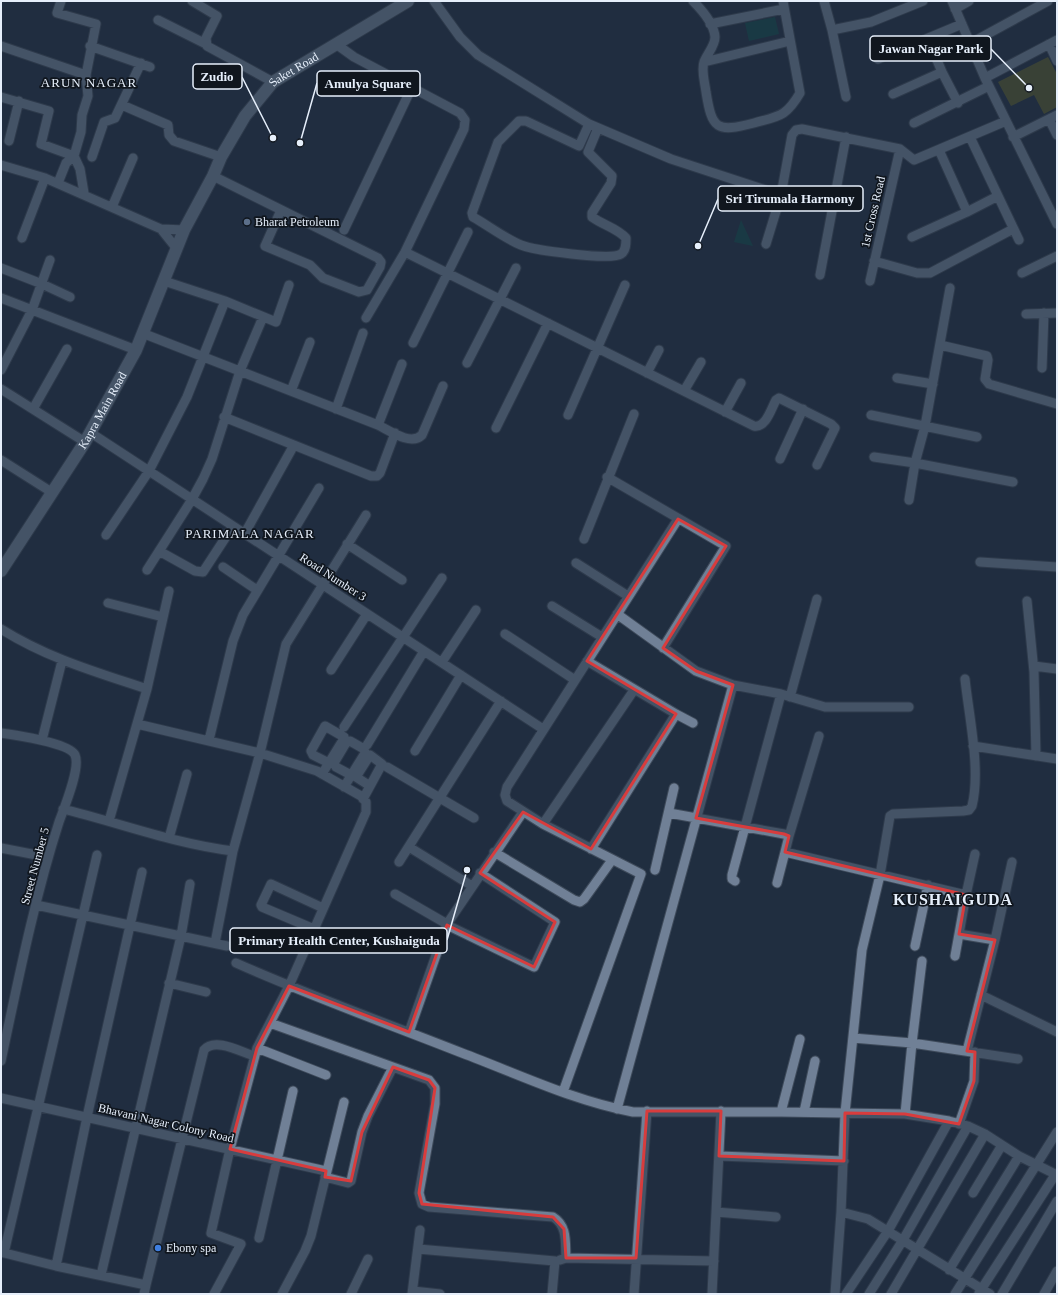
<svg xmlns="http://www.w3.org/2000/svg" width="1058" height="1295" viewBox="0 0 1058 1295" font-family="Georgia,serif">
	<rect width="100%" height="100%" fill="#202e40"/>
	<!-- green -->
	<path fill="#585a2c" d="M1048,57L1057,74V107L1044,114L1034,95L1011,106L998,82Z"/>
	<!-- water -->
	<path fill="#11484a" d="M775,17L779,34L749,41L745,23Z
		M741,220L753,246L734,242Z"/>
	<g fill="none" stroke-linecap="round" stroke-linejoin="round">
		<defs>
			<path id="minor" d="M192,1L217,16L206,38L207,46L273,82
				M434,1L460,37L478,55L589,124L671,159L781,195
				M693,1C702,10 714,23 715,37C715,46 707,54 704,62C701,71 705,83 706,92C712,129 716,133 754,123C779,116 786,117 800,93L783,1
				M824,1L832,30L846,97
				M952,1L985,78L1057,224
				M955,9L969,1
				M158,20L206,44
				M710,24L784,9
				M832,30L871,22L923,1
				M928,39L942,72
				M971,43L1048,1
				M336,44L354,57L460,113L465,120L464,129L405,252L366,318
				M1049,44L1057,61
				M1,46L86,75
				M90,46L150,67
				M878,59L962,24
				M704,62L790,41
				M985,78L1057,40
				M893,94L942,72L958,103
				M1,97L49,111L41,144L74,156L80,169L84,193
				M122,105L168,125L169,135L174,141L221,157
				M1049,119L1057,135
				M914,123L989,86
				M589,124L579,146L526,121H519L498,142L472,213L473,217C489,226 504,238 521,245C533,250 611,261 621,254C626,251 626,244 626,238C617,228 603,225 592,217V213L611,183L612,176L588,152L598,128
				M970,137L1019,240
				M1013,137L1057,115
				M9,141L19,101
				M92,157L104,122L115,118L141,63
				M1,165L45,178L161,229L184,230
				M213,176L378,258L381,262L380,267L367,290L359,292L323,278L310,265L265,246L281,210
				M58,183L66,163L74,156L81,132L82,115L88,96L86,75L96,24L57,13L61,1
				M112,207L133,158
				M967,212L998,196
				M161,229L177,249
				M344,230L412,87
				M912,237L967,212L939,150
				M22,238L45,178
				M766,244L781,195L792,135L796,130L802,129L900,149L914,160L1006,121
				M405,252L754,426C766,428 771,409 776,400L779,398L831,424L835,428L817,465
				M874,261L917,273H930L1013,229
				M1,268L42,284L70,297
				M1022,273L1057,256
				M820,275L846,137
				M164,281L225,301L276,322L289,285
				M870,281L900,149
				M1,298L136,350
				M1026,314L1057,313
				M142,333L378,425C390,431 411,446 422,435L443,386
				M413,343L468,232
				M940,345L987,356L988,360L985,379L989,384L1057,404
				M467,363L516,268
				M1042,368L1044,313
				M1,370L32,310L50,260
				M647,373L659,350
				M897,378L933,384
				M1,389L85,442
				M291,391L310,342
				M684,391L701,362
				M33,409L67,349
				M336,409L363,333
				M725,412L741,383
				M568,415L625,285
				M871,415L977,437
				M224,417L371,476H377L380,473L395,433
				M378,425L402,364
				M496,428L548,323
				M91,433L543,729
				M874,457L915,463L1013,482
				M780,459L803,409
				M1,460L53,493
				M607,477L726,546L663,648
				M909,500L915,463L925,426L950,288
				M245,533L294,445
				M106,535L149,471L187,397L225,301
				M584,539L634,414
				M347,544L402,580
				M159,551L195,571L203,572L233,526
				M980,562L1057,567
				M576,563L628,596
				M223,567L257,590
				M147,570L191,501L203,479L212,459L240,371L263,317
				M1027,601L1034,672L1036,756
				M108,603L163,617
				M552,606L602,637
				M617,614L696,671L733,685L781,694L825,707H909
				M1,629C47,658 96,672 147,689
				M505,634L575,680
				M587,661L676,714
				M442,662L476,610
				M1034,666L1057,669
				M331,670L367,614
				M790,697L817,599
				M137,724L260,753L317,771L361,796L366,802V812L289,986L257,1048L230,1149L211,1233L241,1244L214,1294
				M344,727L442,578
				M1,733C15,735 70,743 75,755C81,768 64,808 59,822C34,900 18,981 1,1061
				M42,740L62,661
				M209,740L233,641L243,615L319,488
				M367,745L424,651
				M973,746L1057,759
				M415,751L461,675
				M387,767L474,818
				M322,774L343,740L344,737L325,726L311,751L313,755L329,763
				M344,787L365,753L364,749L350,741L346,743L334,763L336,767L351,775
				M363,799L382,764L370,755L356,777L370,786
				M63,809C120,823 175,844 233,851L260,753L286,644L366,515
				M669,813L784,834L789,836L785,852L966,895L959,934L995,940L967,1051
				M109,821L147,689L169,591
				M543,824L634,690
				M789,836L819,736
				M169,838L187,774
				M409,847L472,886
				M1,848L47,857
				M591,849L676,714L693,723
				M494,852L574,900L580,902L584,899L612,860
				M399,862L501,701
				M655,870L674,788
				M735,881L732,879V875L781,694
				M777,883L785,852
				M395,894L447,924
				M966,895L975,854
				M36,905L227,946
				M447,925L534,967L555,922L480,873
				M314,929L262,907L261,905L271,884L323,908
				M995,940L1012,862
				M215,943L233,851
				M915,946L928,885
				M955,956L959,934
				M236,963C310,996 386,1023 462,1053C518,1074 574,1101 633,1112H781L905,1114L949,1121L968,1126L985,1134L1019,1156L1057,1175
				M169,983L206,992
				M981,995L1057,1032
				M270,1023L429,1080L435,1088V1104L419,1193L422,1204L429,1207L553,1217C568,1226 565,1243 566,1258
				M409,1032L447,924L523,812
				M853,1038L912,1043L1018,1059
				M257,1048L326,1075
				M563,1092L641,874L543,824L507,801L505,795L507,787L678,519
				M1,1098L326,1171
				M617,1109L733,685
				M781,1112L800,1039
				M804,1112L815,1061
				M905,1114L912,1043L922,961
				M959,1124L974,1081L975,1052
				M719,1156L844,1161
				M325,1177L348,1183L351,1181L362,1132L368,1116L393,1067
				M973,1193L1002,1145
				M716,1212L776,1217
				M841,1212L868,1219L990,1294
				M259,1238L293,1091
				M418,1249L555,1261L552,1294
				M1,1252L56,1266L146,1285L144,1294
				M4,1253L97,855
				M560,1260L566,1258L714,1261
				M56,1266L87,1117L142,872
				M949,1270L1019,1156
				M101,1275L181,936L190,884
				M146,1285L204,1050C215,1037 241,1052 254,1056
				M413,1291L440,1294
				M979,1293L1055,1175
				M282,1294L305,1251L311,1236L344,1102
				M351,1294L368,1259
				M412,1294L420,1230
				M634,1294L647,1111
				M712,1294L721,1111
				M835,1294L841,1212L845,1113L862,950L880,875L890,816L893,814L963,811L969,810L972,806C981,770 969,717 965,679
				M846,1294L888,1231L949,1121
				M869,1294L903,1240L968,1126
				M891,1294L985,1134
				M955,1294L1057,1132
				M1002,1294L1057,1201
				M1044,1294L1057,1271"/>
			<g id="tertiary">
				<path id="s1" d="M1,571L85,442L136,350L184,230L213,176L221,157L245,116L273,82L408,1"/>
			</g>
		</defs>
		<!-- minor casing -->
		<use href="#minor" stroke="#3e4a5a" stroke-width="11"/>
		<!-- tertiary casing -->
		<use href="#tertiary" stroke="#3e4a5a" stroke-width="14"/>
		<!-- minor -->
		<use href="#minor" stroke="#708096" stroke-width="9"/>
		<!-- tertiary -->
		<use href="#tertiary" stroke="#708096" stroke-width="12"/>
	</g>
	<!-- marked area -->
	<path d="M0 0H1058V1295H0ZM678,519L726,546L663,648L696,671L733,685L696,818L784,834L789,836L785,852L966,895L959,934L995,940L967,1051L975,1052L974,1081L959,1124L905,1114L845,1113L844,1161L719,1156L721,1111H647L636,1258H566L564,1229L553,1217L422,1204L419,1193L435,1088L429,1080L393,1067L362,1132L351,1181L325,1177L326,1171L230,1149L257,1048L289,986L409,1032L447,925L534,967L555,922L480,873L523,812L591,849L676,714L587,661Z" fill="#202e40" fill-opacity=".55" fill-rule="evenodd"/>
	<path fill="none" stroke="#d83c3d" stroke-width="3" stroke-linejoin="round" d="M678,519L726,546L663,648L696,671L733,685L696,818L784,834L789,836L785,852L966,895L959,934L995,940L967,1051L975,1052L974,1081L959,1124L905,1114L845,1113L844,1161L719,1156L721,1111H647L636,1258H566L564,1229L553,1217L422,1204L419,1193L435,1088L429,1080L393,1067L362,1132L351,1181L325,1177L326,1171L230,1149L257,1048L289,986L409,1032L447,925L534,967L555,922L480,873L523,812L591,849L676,714L587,661Z"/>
	<!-- markers -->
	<circle fill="#5c6f8a" stroke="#10161e" stroke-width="1.5" cx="247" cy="222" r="4"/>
	<circle fill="#3f7fe0" stroke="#10161e" stroke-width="1.5" cx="158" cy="1248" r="4"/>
	<g text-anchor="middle" stroke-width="3.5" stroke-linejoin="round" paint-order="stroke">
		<!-- street labels -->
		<g font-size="12" fill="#e6effb" stroke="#10161e">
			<text dy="4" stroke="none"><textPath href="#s1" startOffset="586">Saket Road</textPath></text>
			<text transform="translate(873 212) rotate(-77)" y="4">1st Cross Road</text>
			<text dy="4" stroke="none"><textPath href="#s1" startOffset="190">Kapra Main Road</textPath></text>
			<text transform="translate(333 577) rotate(33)" y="4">Road Number 3</text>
			<text transform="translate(35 866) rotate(-75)" y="4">Street Number 5</text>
			<text transform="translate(166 1123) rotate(13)" y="4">Bhavani Nagar Colony Road</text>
		</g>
		<!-- poi labels -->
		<g font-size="12" fill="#e6effb" stroke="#10161e" text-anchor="start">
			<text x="255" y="226">Bharat Petroleum</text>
			<text x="166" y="1252">Ebony spa</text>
		</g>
		<!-- neighbourhood labels -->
		<g font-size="13" letter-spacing="1" fill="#e6effb" stroke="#10161e">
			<text x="89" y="87">ARUN NAGAR</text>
			<text x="250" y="538">PARIMALA NAGAR</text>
		</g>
		<!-- district labels -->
		<g font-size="16" font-weight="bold" letter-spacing="1" fill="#e6effb" stroke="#10161e">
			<text x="953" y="905">KUSHAIGUDA</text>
		</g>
	</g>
	<!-- callouts -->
	<path fill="none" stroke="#e6effb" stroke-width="1.5" d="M1029 88L991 49M273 138L242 77M300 143L317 83M698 246L718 199M467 870L447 940"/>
	<g fill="#e6effb" stroke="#10161e" stroke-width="1.5">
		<circle cx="1029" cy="88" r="4"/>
		<circle cx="273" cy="138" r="4"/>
		<circle cx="300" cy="143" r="4"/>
		<circle cx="698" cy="246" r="4"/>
		<circle cx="467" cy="870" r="4"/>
	</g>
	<g fill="#10161e" stroke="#e6effb" stroke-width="1.5">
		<rect x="870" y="36" width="121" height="25" rx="4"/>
		<rect x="193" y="64" width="49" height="25" rx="4"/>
		<rect x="317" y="71" width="103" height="25" rx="4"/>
		<rect x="718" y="186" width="145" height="25" rx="4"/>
		<rect x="230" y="928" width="217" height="25" rx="4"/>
	</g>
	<g font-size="13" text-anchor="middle" font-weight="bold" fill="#e6effb">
		<text x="931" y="53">Jawan Nagar Park</text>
		<text x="217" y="81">Zudio</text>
		<text x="368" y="88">Amulya Square</text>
		<text x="790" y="203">Sri Tirumala Harmony</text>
		<text x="339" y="945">Primary Health Center, Kushaiguda</text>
	</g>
	<!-- border -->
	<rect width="1058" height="1295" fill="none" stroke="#e6effb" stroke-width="4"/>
</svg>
